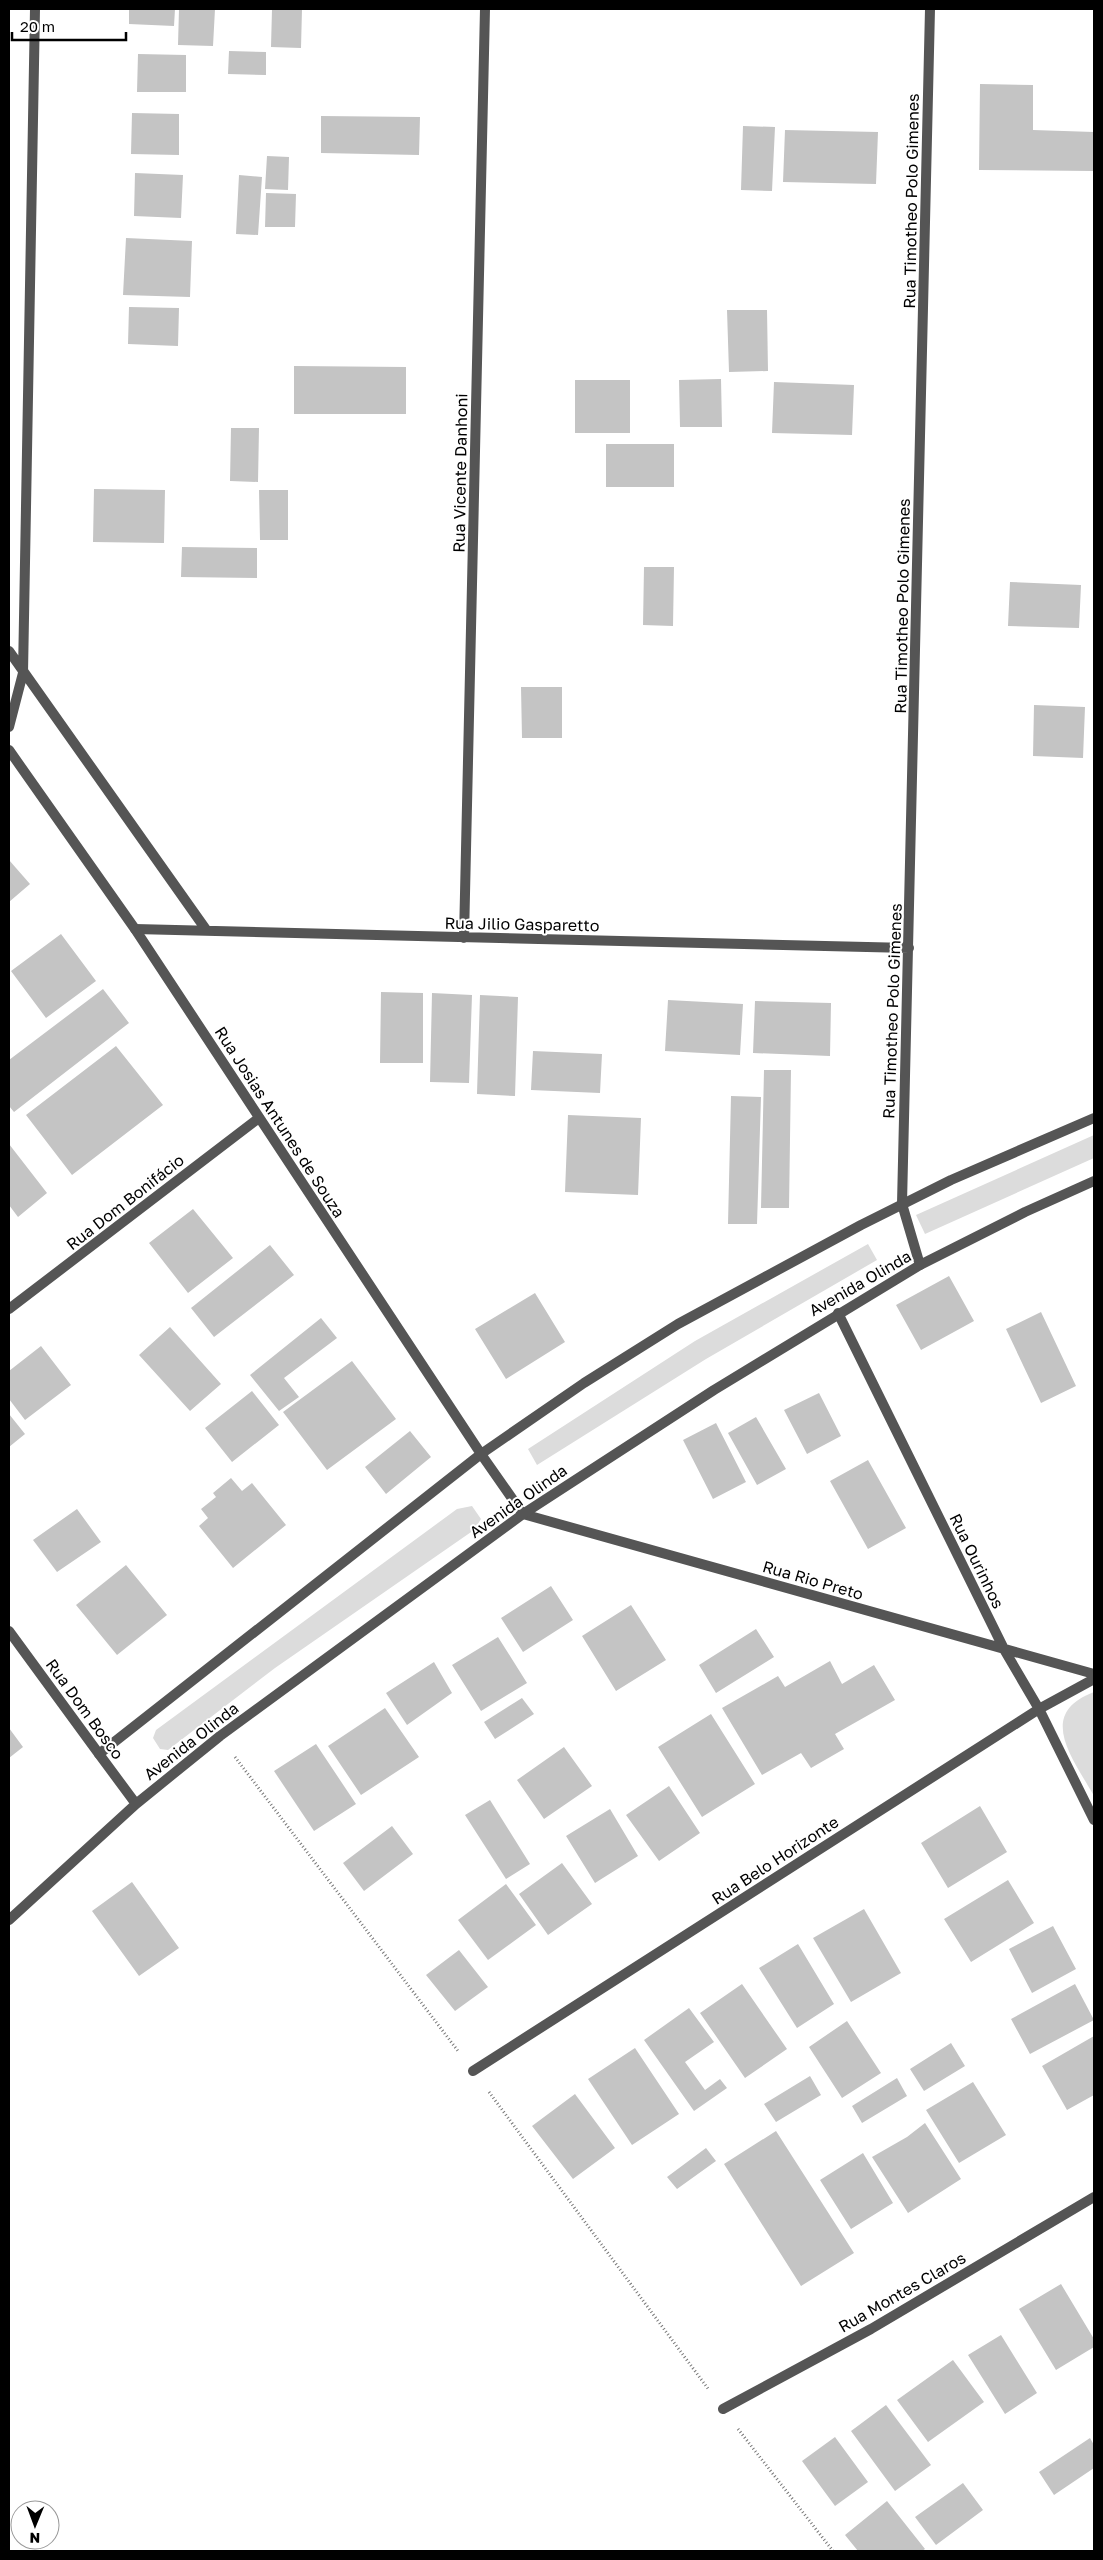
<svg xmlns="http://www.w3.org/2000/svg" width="1103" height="2560" viewBox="0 0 1103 2560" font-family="'Golos Text',sans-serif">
	<rect width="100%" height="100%" fill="#fff"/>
	<!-- green -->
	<path fill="#dcdcdc" d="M1094,1135V1158L925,1234L916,1215Z
		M868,1244L877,1260L706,1359L537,1465L528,1449L695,1341Z
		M472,1506L481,1519L474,1530L275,1668L168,1750L160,1749L153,1738L156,1730L457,1509Z
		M1094,1692V1796C1074,1760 1035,1714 1094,1692Z"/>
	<!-- building -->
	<path fill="#c4c4c4" d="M129,9H175L174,26L129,24Z
		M179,9H215L213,46L178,45Z
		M272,9H302L301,48L271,47Z
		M229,51L266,52V75L228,74Z
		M138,54L186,55V92H137Z
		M980,84L1033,85V130L1094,132V171L979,170Z
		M132,113L179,114V155L131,154Z
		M321,116L420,117L419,155L321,153Z
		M743,126L775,127L772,191L741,190Z
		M785,130L878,132L876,184L783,182Z
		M267,156L289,157L288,190L265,189Z
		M135,173L183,175L181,218L134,216Z
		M239,175L262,177L258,235L236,234Z
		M266,193L296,194L295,227H265Z
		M126,238L192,241L190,297L123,295Z
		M129,307L179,308L178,346L128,344Z
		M727,310H767L768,371L729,372Z
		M294,366L406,367V414H294Z
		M721,379L722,427H680L679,380Z
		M575,380H630V433H575Z
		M774,382L854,385L852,435L772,433Z
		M231,428H259L258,482L230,481Z
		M606,444H674V487H606Z
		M94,489L165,490L164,543L93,542Z
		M259,490H288V540H260Z
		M182,547L257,548V578L181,577Z
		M644,567H674L673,626L643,625Z
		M1010,582L1081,585L1079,628L1008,626Z
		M521,687H562V738H522Z
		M1034,705L1085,707L1083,758L1033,756Z
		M9,860L30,884L9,902Z
		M61,934L96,981L46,1018L11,971Z
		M103,989L129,1023L14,1112L9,1106V1060Z
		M381,992L423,993V1063H380Z
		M432,993L472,995L469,1083L430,1082Z
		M480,995L518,997L515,1096L477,1094Z
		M668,1000L743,1004L740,1055L665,1051Z
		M755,1001L831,1003L830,1056L753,1053Z
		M116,1046L163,1105L72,1175L26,1115Z
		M533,1051L602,1054L600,1093L531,1090Z
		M764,1070H791L789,1208H761Z
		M731,1096L761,1097L757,1224H728Z
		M568,1115L641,1118L638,1195L565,1192Z
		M9,1144L47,1193L18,1217L9,1205Z
		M193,1209L233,1258L188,1293L149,1243Z
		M270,1245L294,1275L214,1337L191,1308Z
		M949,1276L974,1321L921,1350L896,1305Z
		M535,1293L565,1342L506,1379L475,1329Z
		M1041,1312L1076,1386L1041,1403L1006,1329Z
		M321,1318L337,1338L284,1378L299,1397L279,1411L250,1375Z
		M170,1327L221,1384L190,1411L139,1355Z
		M41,1346L71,1385L25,1420L9,1399V1371Z
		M352,1361L396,1419L327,1470L283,1412Z
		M252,1391L279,1425L232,1462L205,1428Z
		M819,1393L841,1436L807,1454L784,1410Z
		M9,1414L25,1434L9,1447Z
		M756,1417L786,1469L757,1485L728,1433Z
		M716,1423L746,1482L713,1499L683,1440Z
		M410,1431L431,1457L386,1494L365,1467Z
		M868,1460L906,1528L868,1549L830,1481Z
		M231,1478L242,1491L252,1483L286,1525L233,1568L199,1526L208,1518L201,1509L216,1497L213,1493Z
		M77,1509L101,1542L57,1572L33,1540Z
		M126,1565L167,1615L117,1655L76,1605Z
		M551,1586L573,1620L523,1652L501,1618Z
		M631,1605L666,1660L616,1691L582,1636Z
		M756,1629L774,1657L716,1693L699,1665Z
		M498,1637L527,1683L481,1711L452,1665Z
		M830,1661L842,1684L874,1665L895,1700L835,1734L844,1749L811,1768L801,1753L762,1775L722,1708L778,1676L785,1687Z
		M434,1662L452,1693L407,1725L386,1693Z
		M522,1698L534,1714L495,1739L484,1722Z
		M385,1708L419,1757L361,1795L328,1746Z
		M711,1714L755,1784L702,1817L658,1747Z
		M9,1728L23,1747L9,1758Z
		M316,1744L356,1804L314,1831L274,1771Z
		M564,1747L592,1786L544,1819L517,1780Z
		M669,1786L700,1833L659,1861L626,1815Z
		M490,1800L530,1864L506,1879L465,1815Z
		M980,1806L1007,1852L948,1888L921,1843Z
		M610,1809L638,1856L595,1883L566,1836Z
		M392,1826L413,1854L364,1891L343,1863Z
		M562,1863L592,1904L548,1935L519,1894Z
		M1008,1880L1034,1923L971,1962L944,1919Z
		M132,1882L179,1948L139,1976L92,1911Z
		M506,1884L536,1925L488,1960L458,1920Z
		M864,1909L901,1973L851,2002L813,1938Z
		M1053,1926L1076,1969L1032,1993L1009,1949Z
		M798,1944L834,2004L797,2028L759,1968Z
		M459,1950L488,1987L455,2011L426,1975Z
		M742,1984L787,2049L745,2078L700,2013Z
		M1075,1984L1094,2020L1030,2054L1011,2019Z
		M689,2008L714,2042L685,2062L705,2090L720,2079L727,2088L694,2111L644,2040Z
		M847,2021L881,2073L842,2098L809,2047Z
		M1094,2036V2095L1067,2110L1042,2066Z
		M951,2043L965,2066L924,2091L910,2069Z
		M635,2048L679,2114L632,2145L588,2079Z
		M810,2076L821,2095L776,2122L764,2104Z
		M897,2078L907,2096L862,2123L852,2106Z
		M973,2082L1006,2135L959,2163L926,2110Z
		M575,2094L615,2148L573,2179L532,2126Z
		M925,2123L961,2179L908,2213L872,2157L907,2137Z
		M776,2131L854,2253L801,2286L724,2164Z
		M706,2148L716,2161L677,2189L667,2177Z
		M863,2153L893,2203L851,2229L820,2180Z
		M1061,2284L1094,2339V2347L1056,2370L1019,2309Z
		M1001,2335L1037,2393L1005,2414L968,2355Z
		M953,2360L984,2402L928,2442L897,2400Z
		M886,2405L931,2465L895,2491L851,2431Z
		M835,2437L868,2482L835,2506L802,2461Z
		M1090,2438L1094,2445V2468L1054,2495L1039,2472Z
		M963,2483L983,2510L936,2545L915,2517Z
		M887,2501L925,2549L922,2551H858L845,2535Z"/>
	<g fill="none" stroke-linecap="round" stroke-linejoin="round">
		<!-- path -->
		<path stroke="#777" stroke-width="3" stroke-dasharray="1 2.5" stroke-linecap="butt" d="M235,1757L458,2051
			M489,2092L709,2390
			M738,2429L833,2551"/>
		<!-- minor -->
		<path stroke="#555" stroke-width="10" d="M9,651L207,931
			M9,727L23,673L35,9
			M135,929L909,948
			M464,938L485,9
			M920,1265L902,1204L930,9
			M9,1309L259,1118
			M838,1313L1005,1651L1039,1709L1094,1820
			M481,1454L523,1514L1094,1674
			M9,1631L99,1754
			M473,2071L1039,1709L1094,1679
			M723,2409L871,2329L1094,2197"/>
		<!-- tertiary -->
		<path stroke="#555" stroke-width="10" d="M9,750L135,929L481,1454
			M136,1804L99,1754L481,1454L584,1383L678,1324L861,1225L951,1180L1094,1118
			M9,1920L136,1804L220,1736L523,1514L714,1390L920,1265L1025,1212L1094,1181"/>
	</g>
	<g text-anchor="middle" stroke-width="4" stroke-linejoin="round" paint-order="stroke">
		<!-- street labels -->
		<g font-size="16" fill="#000" stroke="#fff">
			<text transform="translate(911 201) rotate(-89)" y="6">Rua Timotheo Polo Gimenes</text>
			<text transform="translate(460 473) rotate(-89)" y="6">Rua Vicente Danhoni</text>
			<text transform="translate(902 606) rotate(-89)" y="6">Rua Timotheo Polo Gimenes</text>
			<text transform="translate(522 924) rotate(1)" y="6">Rua Jilio Gasparetto</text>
			<text transform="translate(892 1011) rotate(-88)" y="6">Rua Timotheo Polo Gimenes</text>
			<text transform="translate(280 1122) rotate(57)" y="6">Rua Josias Antunes de Souza</text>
			<text transform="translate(125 1202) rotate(-38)" y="6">Rua Dom Bonifácio</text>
			<text transform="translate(860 1283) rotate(-30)" y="6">Avenida Olinda</text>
			<text transform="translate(518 1501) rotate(-35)" y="6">Avenida Olinda</text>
			<text transform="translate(977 1561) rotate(64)" y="6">Rua Ourinhos</text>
			<text transform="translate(813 1580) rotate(16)" y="6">Rua Rio Preto</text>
			<text transform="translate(85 1709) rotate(54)" y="6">Rua Dom Bosco</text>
			<text transform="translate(191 1741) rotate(-38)" y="6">Avenida Olinda</text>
			<text transform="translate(775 1860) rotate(-33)" y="6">Rua Belo Horizonte</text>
			<text transform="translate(902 2292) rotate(-30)" y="6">Rua Montes Claros</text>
		</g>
	</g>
	<!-- border -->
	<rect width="1103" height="2560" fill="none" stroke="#000000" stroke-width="20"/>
	<!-- north arrow -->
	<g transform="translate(35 2525) rotate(181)"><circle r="24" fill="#ffffff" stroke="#999999"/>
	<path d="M0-4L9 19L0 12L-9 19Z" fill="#000000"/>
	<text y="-8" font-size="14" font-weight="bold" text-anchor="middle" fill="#000000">N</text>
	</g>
	<!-- scale -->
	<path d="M12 32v8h114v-8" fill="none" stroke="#000000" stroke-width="2.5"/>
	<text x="20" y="32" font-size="15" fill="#000000" stroke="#ffffff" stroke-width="4" paint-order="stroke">20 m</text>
</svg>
